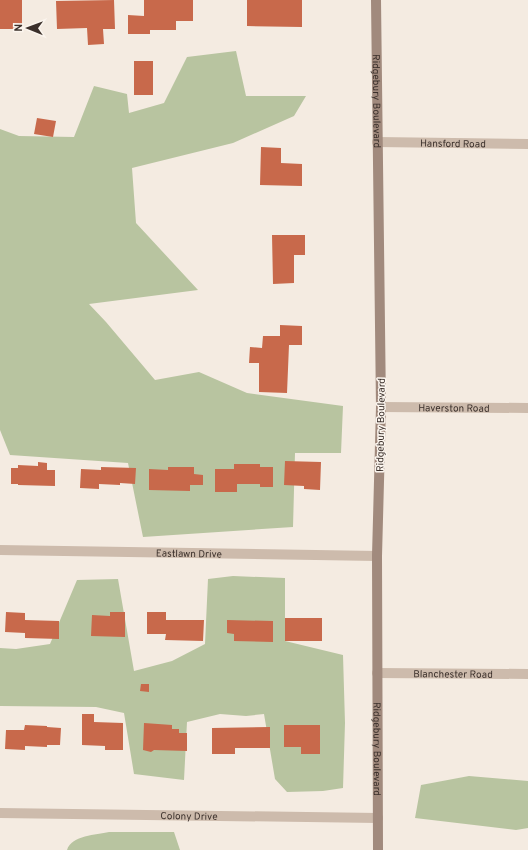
<svg xmlns="http://www.w3.org/2000/svg" width="528" height="850" viewBox="0 0 528 850" font-family="Overpass,sans-serif">
	<rect width="100%" height="100%" fill="#f4ebe1"/>
	<!-- green -->
	<path fill="#b8c4a0" d="M236,51L246,96H306L294,116L233,143L132,168L136,223L198,290L89,304L106,322L155,380L199,372L247,393L343,406L341,453H295L293,527L143,537L128,463L10,455L0,430V129L19,136L74,137L94,86L127,94L129,113L164,103L187,57Z
		M233,576L285,578V641L343,655L345,723L343,788L323,791L287,792L275,779L264,714L246,716L220,714L187,722L184,780L134,774L124,713L96,707L0,706V648L16,649L50,644L77,580L118,579L134,671L172,661L205,644L208,579Z
		M469,776L528,781V828L516,830L415,818L421,785Z
		M109,832H174L180,850H67C72,835 96,835 109,832Z"/>
	<!-- building -->
	<path fill="#c8694b" d="M0,0H22V29H0Z
		M114,0L115,29H103L104,44L88,45L87,28L57,29L56,1Z
		M144,0H193V21H176V30H150V34H128V15L144,16Z
		M247,0H302V27L247,26Z
		M134,61H153V95H134Z
		M37,118L56,121L53,137L34,134Z
		M261,147L281,148V163L302,164V186L260,185Z
		M272,235H305V255H294V283L273,284Z
		M280,325L302,326V345H289L287,393L259,392V363H249L250,347L262,348L263,336H280Z
		M285,461L321,462L320,490L304,489V486L284,485Z
		M38,462L47,463V470H55V486L18,485V484H11V468H18V465L38,466Z
		M234,464H260V467H273V487H260V484H237V492H215V469H234Z
		M101,467L136,468L135,484L120,483V485L99,484V489L80,488L81,469L101,470Z
		M168,467H194V474L203,475V485H190V491L149,490V469L168,470Z
		M6,612L25,613V620L59,621V639L25,638V633L5,632Z
		M110,612H125V637L91,636L92,615L110,616Z
		M147,612H166V620H204L203,641L165,640L166,634H147Z
		M285,618H322V641H285Z
		M227,620L273,621V642L234,641V634L227,633Z
		M141,684H149V692L140,691Z
		M82,714H94V722L123,723V750H105V746L82,745Z
		M144,723L172,725V729H179V733H187V751L154,750L151,752L143,750Z
		M25,725L47,726V727L61,728L60,745H47V747L25,746V750L5,749L6,730H24Z
		M284,725H320V754H301V747H284Z
		M270,727V748H235V754H212V728Z"/>
	<g fill="none" stroke-linecap="round" stroke-linejoin="round">
		<!-- street -->
		<g stroke="#cdbbac" stroke-width="10">
			<path id="s1" d="M377,142L528,144"/>
			<path id="s2" d="M381,407L528,408"/>
			<path id="s3" d="M0,550L377,556"/>
			<path id="s4" d="M377,673L528,674"/>
			<path id="s5" d="M0,813L378,818"/>
		</g>
		<!-- secondary -->
		<path stroke="#a18a7d" stroke-width="10" id="s6" d="M376,0L381,407L377,556L378,850"/>
	</g>
	<g text-anchor="middle" stroke-width="3" stroke-linejoin="round" paint-order="stroke">
		<!-- street labels -->
		<g font-size="10" fill="#3b302b" stroke="#fbf5ee">
			<text dy="4" stroke="none"><textPath href="#s6" startOffset="101">Ridgebury Boulevard</textPath></text>
			<text dy="4" stroke="none"><textPath href="#s1" startOffset="76">Hansford Road</textPath></text>
			<text dy="4" stroke="none"><textPath href="#s2" startOffset="73">Haverston Road</textPath></text>
			<text transform="translate(380 425) rotate(-89)" y="4">Ridgebury Boulevard</text>
			<text dy="4" stroke="none"><textPath href="#s3" startOffset="189">Eastlawn Drive</textPath></text>
			<text dy="4" stroke="none"><textPath href="#s4" startOffset="76">Blanchester Road</textPath></text>
			<text dy="4" stroke="none"><textPath href="#s6" startOffset="749">Ridgebury Boulevard</textPath></text>
			<text dy="4" stroke="none"><textPath href="#s5" startOffset="189">Colony Drive</textPath></text>
		</g>
	</g>
	<!-- north arrow -->
	<g transform="translate(28 28) rotate(271)" stroke="#fbf5ee" stroke-width="3" paint-order="stroke">
	<path d="M0-3L7 15L0 10L-7 15Z" fill="#3b302b"/>
	<text y="-6" font-size="11" font-weight="bold" text-anchor="middle" fill="#3b302b">N</text>
	</g>
</svg>
